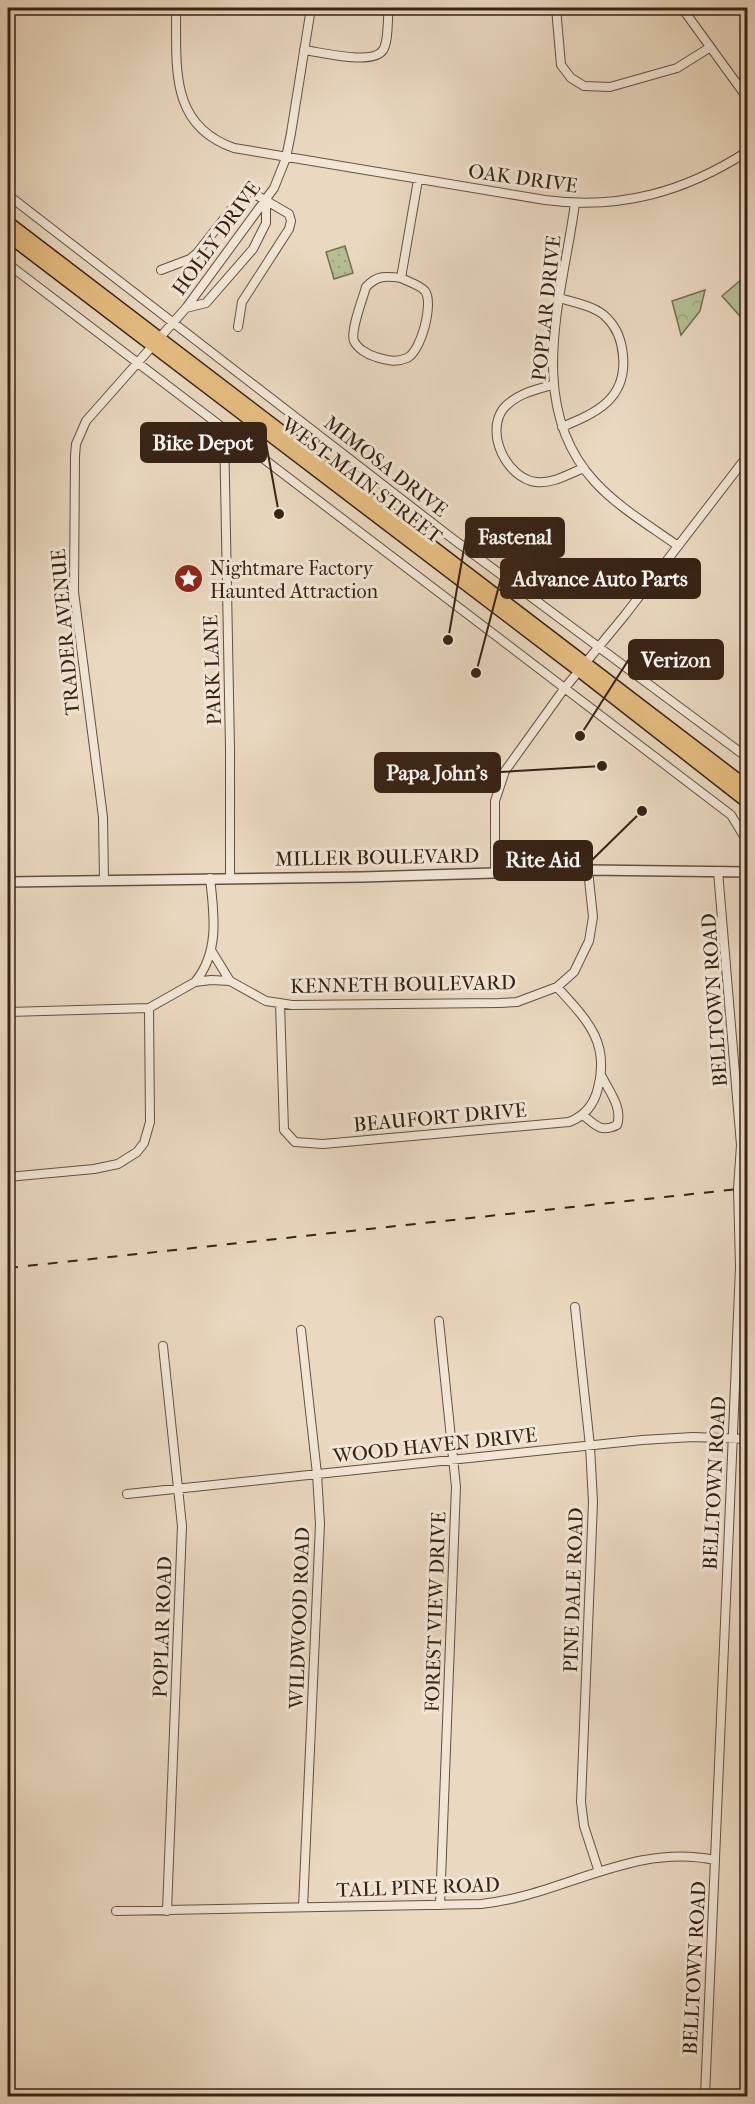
<svg xmlns="http://www.w3.org/2000/svg" width="755" height="2104" viewBox="0 0 755 2104" font-family="'IM FELL French Canon',serif">
	<defs>
		<pattern id="forest-crowns" width="20" height="18" patternUnits="userSpaceOnUse" patternTransform="scale(1.5)"><rect width="20" height="18" fill="#b5bf94"/><path d="M2 6a3 3 0 1 1 6 0M12 15a3 3 0 1 1 6 0" fill="none" stroke="#9ca47f"/></pattern>
		<pattern id="park-dots" width="8" height="8" patternUnits="userSpaceOnUse" patternTransform="scale(1.5)"><rect width="8" height="8" fill="#b5bf94"/><path d="M2 2h.1M6 6h.1" fill="none" stroke="#9ca47f" stroke-width="1.8" stroke-linecap="round"/></pattern>
	</defs>
	<rect width="100%" height="100%" fill="#ead8c0"/>
	<filter id="stains"><feTurbulence type="fractalNoise" baseFrequency=".00333" numOctaves="4"/><feColorMatrix values="0 0 0 0 .2 0 0 0 0 .09 0 0 0 0 .02 0 0 0 .5 -.17"/></filter>
	<radialGradient id="worn" r=".72"><stop offset=".6" stop-color="#630" stop-opacity="0"/><stop offset="1" stop-color="#630" stop-opacity=".3"/></radialGradient>
	<!-- green -->
	<path fill="#b5bf94" stroke="#767054" stroke-width="1.5" d="M743,278L747,283V324L722,296Z"/>
	<!-- forest -->
	<path fill="url(#forest-crowns)" stroke="#767054" stroke-width="1.5" d="M705,290L700,311L681,335L672,301Z"/>
	<!-- park -->
	<path fill="url(#park-dots)" stroke="#767054" stroke-width="1.5" d="M345,246L353,273L334,279L326,252Z"/>
	<g fill="none" stroke-linecap="round" stroke-linejoin="round">
		<defs>
			<path id="minor" d="M176,8C177,65 168,125 234,148L545,200C620,210 685,192 748,151
				M556,8L561,65L571,78L584,86L610,87L677,68L709,48
				M682,8L748,99
				M304,50C321,52 373,66 383,50C389,41 387,19 389,8
				M8,195L453,539L748,758
				M575,203C563,295 523,404 595,482C618,507 650,526 678,546
				M8,264L731,815L745,838L748,868
				M161,270L190,259L197,253L245,192H251L289,214L291,221L289,229L242,302L238,327
				M401,278C409,282 420,285 425,291C434,303 421,352 407,358C396,363 386,360 376,357C368,355 357,348 354,341C350,331 363,298 366,287C377,275 386,276 401,278L418,180
				M560,298C575,303 596,306 607,318C617,328 622,343 623,356C627,399 596,413 562,427
				M186,308L206,303L253,249L266,223V200
				M552,385C534,390 516,394 503,409C485,434 507,478 536,482C553,484 568,474 584,468
				M224,427L230,749V877
				M495,873V801L505,771L564,689L625,615L748,455
				M104,880L103,817L74,592L75,456L76,444L86,421L186,308L274,188L286,158L291,133L311,8
				M211,950L230,981
				M195,982C220,952 214,913 210,878
				M280,1003L284,1130L295,1142L323,1144L569,1122C585,1116 594,1105 598,1088C610,1042 587,1020 557,987
				M8,1012L149,1008L195,982L211,980L230,981L266,1001L292,1005L499,1003L517,1002L557,987L574,972L589,941L593,917L588,870
				M583,1115C595,1125 601,1133 617,1125C623,1108 609,1091 601,1075
				M8,1177L94,1169L118,1164L137,1152L144,1143L150,1122L149,1008
				M575,1307L590,1446L593,1502L581,1802L584,1826L599,1872
				M439,1321L456,1487L440,1905
				M301,1330L317,1474L320,1524L303,1907
				M163,1346L182,1526L167,1911
				M127,1494L642,1440L693,1437L748,1439
				M116,1911L481,1904C561,1896 633,1842 715,1860
				M705,2096L740,1267L738,1189L741,1145L718,871"/>
			<path id="tertiary" d="M8,882L362,877L588,870L748,872"/>
			<path id="primary" d="M8,223L748,788
				M8,235L579,670L748,802"/>
		</defs>
		<!-- minor casing -->
		<use href="#minor" stroke="#645040" stroke-width="10"/>
		<!-- tertiary casing -->
		<use href="#tertiary" stroke="#645040" stroke-width="12"/>
		<!-- primary casing -->
		<use href="#primary" stroke="#372215" stroke-width="15"/>
		<!-- minor -->
		<use href="#minor" stroke="#f1e6d6" stroke-width="8"/>
		<!-- tertiary -->
		<use href="#tertiary" stroke="#f1e6d6" stroke-width="9"/>
		<!-- primary -->
		<use href="#primary" stroke="#e5bc80" stroke-width="12"/>
		<!-- rail -->
		<path stroke="#372215" stroke-width="2" stroke-dasharray="10 10" stroke-linecap="butt" d="M8,1268L748,1188"/>
	</g>
	<!-- icons -->
	<defs>
		<symbol id="sight-disc" viewBox="-11 -11 22 22"><circle r="9.5" fill="#8f2418" stroke="#f1e6d6"/><path d="M0-6L1.8-2.2L6-1.7L2.9 1.2L3.7 5.4L0 3.3L-3.7 5.4L-2.9 1.2L-6-1.7L-1.8-2.2Z" fill="#fff"/></symbol>
	</defs>
	<g fill-rule="evenodd">
		<use href="#sight-disc" x="172" y="562" width="33" height="33"/>
	</g>
	<g text-anchor="middle" stroke-width="6" stroke-linejoin="round" paint-order="stroke">
		<!-- street labels -->
		<g font-size="20" fill="#372215" stroke="#f1e6d6">
			<text transform="translate(523 178) rotate(8)" y="7">OAK DRIVE</text>
			<text transform="translate(216 238) rotate(-54)" y="7">HOLLY DRIVE</text>
			<text transform="translate(546 308) rotate(-84)" y="7">POPLAR DRIVE</text>
			<text transform="translate(386 466) rotate(38)" y="7">MIMOSA DRIVE</text>
			<text transform="translate(362 480) rotate(37)" y="7">WEST MAIN STREET</text>
			<text transform="translate(65 632) rotate(-95)" y="7">TRADER AVENUE</text>
			<text transform="translate(212 670) rotate(-92)" y="7">PARK LANE</text>
			<text transform="translate(377 857) rotate(-1)" y="7">MILLER BOULEVARD</text>
			<text transform="translate(403 984) rotate(-1)" y="7">KENNETH BOULEVARD</text>
			<text transform="translate(714 1000) rotate(-94)" y="7">BELLTOWN ROAD</text>
			<text transform="translate(440 1117) rotate(-5)" y="7">BEAUFORT DRIVE</text>
			<text transform="translate(435 1445) rotate(-6)" y="7">WOOD HAVEN DRIVE</text>
			<text transform="translate(714 1483) rotate(-87)" y="7">BELLTOWN ROAD</text>
			<text transform="translate(573 1590) rotate(-88)" y="7">PINE DALE ROAD</text>
			<text transform="translate(435 1612) rotate(-88)" y="7">FOREST VIEW DRIVE</text>
			<text transform="translate(299 1618) rotate(-88)" y="7">WILDWOOD ROAD</text>
			<text transform="translate(162 1627) rotate(-88)" y="7">POPLAR ROAD</text>
			<text transform="translate(418 1887) rotate(-2)" y="7">TALL PINE ROAD</text>
			<text transform="translate(694 1968) rotate(-87)" y="7">BELLTOWN ROAD</text>
		</g>
		<!-- poi labels -->
		<g font-size="20" fill="#372215" stroke="#f1e6d6" text-anchor="start">
			<text x="210" y="575">Nightmare Factory<tspan x="210" dy="23">Haunted Attraction</tspan></text>
		</g>
	</g>
	<!-- callouts -->
	<path fill="none" stroke="#372215" stroke-width="2" d="M279 514L266 443M448 640L466 537M476 673L501 578M580 736L629 659M602 766L500 772M642 811L592 860"/>
	<g fill="#372215" stroke="#f1e6d6" stroke-width="2">
		<circle cx="279" cy="514" r="6"/>
		<circle cx="448" cy="640" r="6"/>
		<circle cx="476" cy="673" r="6"/>
		<circle cx="580" cy="736" r="6"/>
		<circle cx="602" cy="766" r="6"/>
		<circle cx="642" cy="811" r="6"/>
	</g>
	<g fill="#372215" stroke="#372215" stroke-width="2">
		<rect x="141" y="423" width="125" height="39" rx="6"/>
		<rect x="466" y="518" width="98" height="39" rx="6"/>
		<rect x="501" y="559" width="199" height="39" rx="6"/>
		<rect x="629" y="640" width="94" height="39" rx="6"/>
		<rect x="375" y="753" width="125" height="39" rx="6"/>
		<rect x="494" y="841" width="98" height="39" rx="6"/>
	</g>
	<g font-size="21" text-anchor="middle" font-weight="bold" fill="#fff">
		<text x="203" y="450">Bike Depot</text>
		<text x="515" y="544">Fastenal</text>
		<text x="600" y="586">Advance Auto Parts</text>
		<text x="676" y="667">Verizon</text>
		<text x="437" y="780">Papa John's</text>
		<text x="543" y="867">Rite Aid</text>
	</g>
	<!-- margin -->
	<rect width="755" height="2104" fill="none" stroke="#ead8c0" stroke-width="30"/>
	<rect x="9" y="9" width="737" height="2086" fill="none" stroke="#372215" stroke-width="3"/>
	<rect x="15" y="15" width="725" height="2074" fill="none" stroke="#372215" stroke-width="1.5"/>
	<rect width="100%" height="100%" filter="url(#stains)"/>
	<rect width="100%" height="100%" fill="url(#worn)"/>
</svg>
